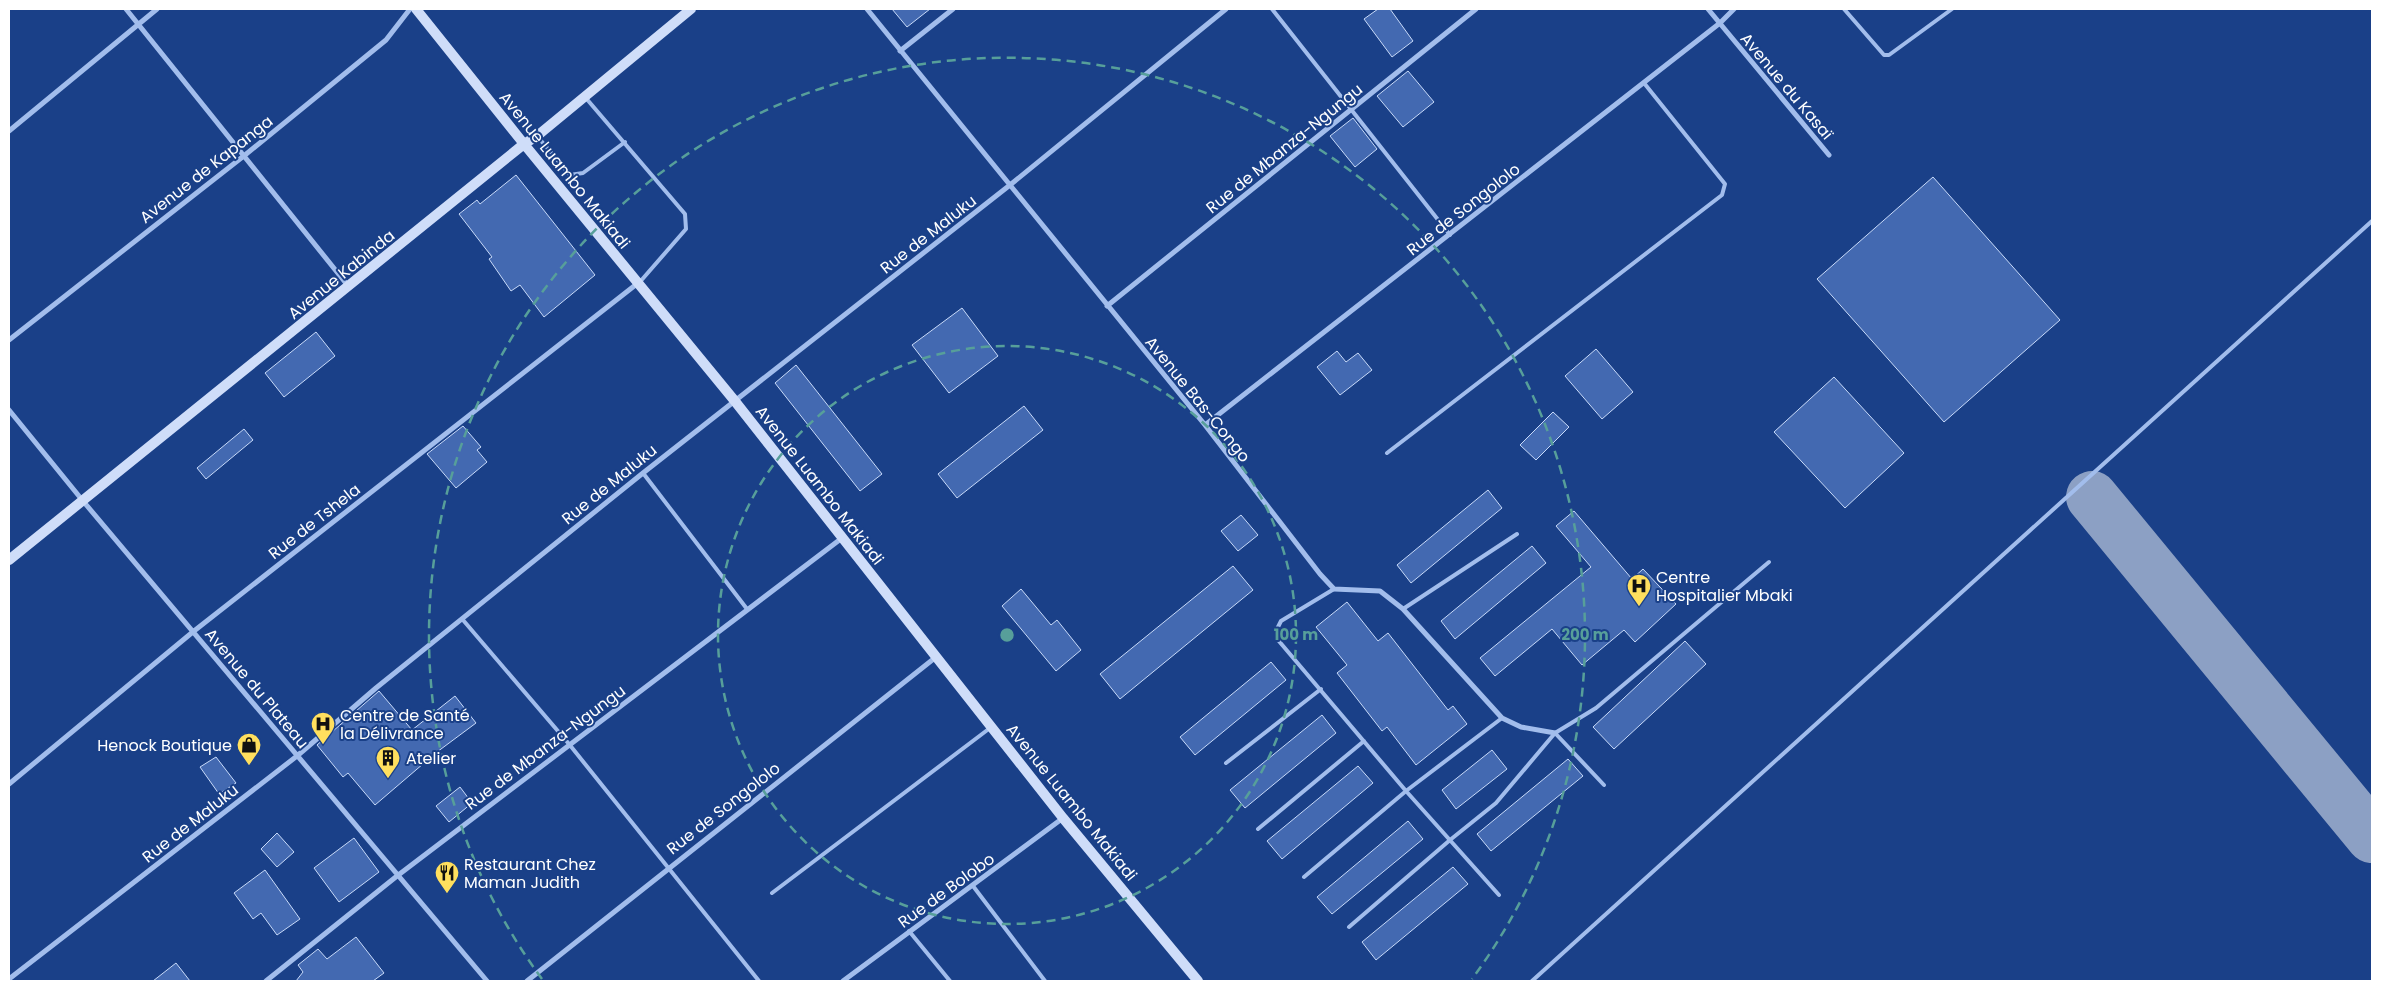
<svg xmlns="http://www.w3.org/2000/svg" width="2381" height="990" viewBox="0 0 2381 990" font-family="Poppins,sans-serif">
	<rect width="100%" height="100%" fill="#1a4088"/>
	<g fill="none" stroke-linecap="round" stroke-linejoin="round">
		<!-- taxiway -->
		<path stroke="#8ca0c4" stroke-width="52" d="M2092,497L2372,837"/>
	</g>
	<!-- building -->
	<path fill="#4369b1" stroke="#c8daf9" d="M892,9H930L907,27Z
		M1378,9H1390L1413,41L1392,57L1364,19Z
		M1408,71L1434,102L1403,127L1377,96Z
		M1353,118L1377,149L1355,167L1330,136Z
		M516,175L595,275L544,317L520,285L511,291L489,259L492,257L459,214L477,200L480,204Z
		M1933,177L2060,320L1944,422L1817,279Z
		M962,308L998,356L949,393L912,345Z
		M316,332L335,356L284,397L265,373Z
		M1596,349L1633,392L1602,419L1565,376Z
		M1337,351L1346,362L1358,353L1372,370L1340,395L1317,367Z
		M796,365L882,474L860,491L775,383Z
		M1834,377L1904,453L1845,508L1774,432Z
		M1024,406L1043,430L957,498L938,474Z
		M1553,412L1569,427L1536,460L1520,445Z
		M463,426L481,447L477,450L487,462L456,488L427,454Z
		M244,429L253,440L206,479L197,468Z
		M1488,490L1502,508L1411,583L1397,565Z
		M1574,511L1632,579L1643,569L1676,604L1635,642L1624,630L1582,665L1552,629L1495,676L1480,658L1591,567L1556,526Z
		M1241,515L1258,535L1238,551L1221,531Z
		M1532,546L1546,563L1455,639L1441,621Z
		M1233,566L1253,590L1120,699L1100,674Z
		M1021,589L1051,625L1057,620L1081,650L1056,671L1002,606Z
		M1347,602L1378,641L1388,633L1448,710L1453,706L1467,724L1416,765L1387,727L1382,731L1337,673L1347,665L1316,627Z
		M1685,641L1706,664L1614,749L1593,727Z
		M1271,662L1286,680L1195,755L1180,737Z
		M379,691L412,730L455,696L476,723L437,752L375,805L348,773L343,777L317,745Z
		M1322,715L1336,733L1245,808L1230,790Z
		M1492,750L1507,769L1456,809L1442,790Z
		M216,757L236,783L219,794L200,767Z
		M1568,759L1583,776L1491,851L1477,834Z
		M1358,766L1373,783L1282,859L1267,841Z
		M460,787L472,803L449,822L436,806Z
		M1408,821L1423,839L1332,914L1317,897Z
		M277,833L294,852L277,867L261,849Z
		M354,838L379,872L339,902L314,868Z
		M1453,867L1468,884L1376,960L1362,942Z
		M265,870L300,919L277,935L261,913L253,919L234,893Z
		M356,937L384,973L373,981H296L303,972L298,965L318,949L327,959Z
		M176,963L190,981H153Z"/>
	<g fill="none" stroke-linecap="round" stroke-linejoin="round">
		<!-- lane -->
		<path stroke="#a2bdec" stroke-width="4" d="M1272,9L1450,235
			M1844,9L1884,55H1889L1952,9
			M585,97L685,214L686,229L639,283
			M537,136L570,175L583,173L625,142
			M1387,453L1722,195L1725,184L1644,83
			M643,473L747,609
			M1334,589L1281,621L1277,629L1278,640L1406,791L1499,895
			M1403,609L1517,534
			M463,620L569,744L759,981
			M1555,733L1604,785
			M1226,763L1321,689
			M1258,829L1364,741
			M1304,877L1406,791L1502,718
			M973,886L1045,981
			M772,893L990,728
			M1349,927L1450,840L1496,803L1555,733L1596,708L1769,562
			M909,931L950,981
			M1532,981L2372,221"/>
		<!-- street -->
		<path stroke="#a2bdec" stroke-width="5" d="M126,9L349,287
			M867,9L1205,425L1320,574L1334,589L1380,591L1403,609L1502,718L1521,727L1555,733
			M1708,9L1829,155
			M900,51L953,9
			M9,131L157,9
			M1107,306L1476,9
			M9,340L245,155L386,40L410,9
			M9,410L83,501L487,981
			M1205,425L1720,23L1734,9
			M9,784L194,631L638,283
			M9,979L297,756L376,688L643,473L1010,185L1226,9
			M266,981L397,876L842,538
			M527,981L936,657
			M843,981L1063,818"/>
		<!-- secondary -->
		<path stroke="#cfddf9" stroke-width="10" d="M416,9L524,144L734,400L1063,818L1198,981
			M9,560L524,144L537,136L691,9"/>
	</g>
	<!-- distance rings -->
	<g fill="none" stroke="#579f9a" stroke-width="2.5" stroke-dasharray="9 6">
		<circle cx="1007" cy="635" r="289"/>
		<path d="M542 979A578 578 0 1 1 1472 979"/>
	</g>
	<!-- icons -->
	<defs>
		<symbol id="hospital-pin" viewBox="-11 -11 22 30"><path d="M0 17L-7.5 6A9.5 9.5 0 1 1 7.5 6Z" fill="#ffdf5e" stroke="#1a4088"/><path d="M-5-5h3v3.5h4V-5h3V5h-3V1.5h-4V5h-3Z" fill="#111"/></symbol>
		<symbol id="shop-pin" viewBox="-11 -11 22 30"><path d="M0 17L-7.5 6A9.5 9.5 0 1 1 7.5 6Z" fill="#ffdf5e" stroke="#1a4088"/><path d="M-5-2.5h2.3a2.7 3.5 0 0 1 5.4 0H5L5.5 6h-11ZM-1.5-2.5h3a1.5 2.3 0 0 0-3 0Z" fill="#111"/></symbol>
		<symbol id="building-pin" viewBox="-11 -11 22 30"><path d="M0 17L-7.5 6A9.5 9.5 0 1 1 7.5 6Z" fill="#ffdf5e" stroke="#1a4088"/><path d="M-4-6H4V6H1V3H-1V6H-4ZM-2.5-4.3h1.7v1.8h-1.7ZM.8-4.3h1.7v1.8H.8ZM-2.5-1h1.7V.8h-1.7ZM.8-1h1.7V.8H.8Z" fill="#111"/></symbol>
		<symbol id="restaurant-pin" viewBox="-11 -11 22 30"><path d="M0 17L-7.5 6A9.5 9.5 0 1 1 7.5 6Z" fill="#ffdf5e" stroke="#1a4088"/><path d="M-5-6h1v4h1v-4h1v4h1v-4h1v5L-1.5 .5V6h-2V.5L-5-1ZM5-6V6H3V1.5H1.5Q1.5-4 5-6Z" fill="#111"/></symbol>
	</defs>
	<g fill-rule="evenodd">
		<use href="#hospital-pin" x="1625" y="572" width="28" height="38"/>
		<use href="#hospital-pin" x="309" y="710" width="28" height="38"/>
		<use href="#shop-pin" x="235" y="731" width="28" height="38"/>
		<use href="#building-pin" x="374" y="744" width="28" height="38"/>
		<use href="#restaurant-pin" x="433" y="859" width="28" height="38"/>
	</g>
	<g text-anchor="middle" stroke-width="4" stroke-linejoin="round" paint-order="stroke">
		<!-- street labels -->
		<g font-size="16" fill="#fff" stroke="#1a4088">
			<text transform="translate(1787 86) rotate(50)" y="6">Avenue du Kasaï</text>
			<text transform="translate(1284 148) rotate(-39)" y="6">Rue de Mbanza-Ngungu</text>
			<text transform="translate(206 169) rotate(-38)" y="6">Avenue de Kapanga</text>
			<text transform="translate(565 170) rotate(51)" y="6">Avenue Luambo Makiadi</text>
			<text transform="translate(1463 209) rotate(-38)" y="6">Rue de Songololo</text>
			<text transform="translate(928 234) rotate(-38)" y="6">Rue de Maluku</text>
			<text transform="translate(341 274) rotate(-39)" y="6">Avenue Kabinda</text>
			<text transform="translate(1198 399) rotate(51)" y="6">Avenue Bas-Congo</text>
			<text transform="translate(609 484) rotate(-39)" y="6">Rue de Maluku</text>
			<text transform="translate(820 485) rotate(52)" y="6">Avenue Luambo Makiadi</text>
			<text transform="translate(314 521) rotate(-38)" y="6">Rue de Tshela</text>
			<text transform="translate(257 688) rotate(50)" y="6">Avenue du Plateau</text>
			<text transform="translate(545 747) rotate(-37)" y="6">Rue de Mbanza-Ngungu</text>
			<text transform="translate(1072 802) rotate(51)" y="6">Avenue Luambo Makiadi</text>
			<text transform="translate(723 808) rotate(-38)" y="6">Rue de Songololo</text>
			<text transform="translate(190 823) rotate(-38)" y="6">Rue de Maluku</text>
			<text transform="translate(946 890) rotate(-36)" y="6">Rue de Bolobo</text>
		</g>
		<!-- poi labels -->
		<g font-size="16" fill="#fff" stroke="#1a4088" text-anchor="start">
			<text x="1656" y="583">Centre<tspan x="1656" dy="18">Hospitalier Mbaki</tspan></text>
			<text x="340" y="721">Centre de Santé<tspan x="340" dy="18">la Délivrance</tspan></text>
			<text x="232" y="751" text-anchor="end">Henock Boutique</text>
			<text x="406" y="764">Atelier</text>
			<text x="464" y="870">Restaurant Chez<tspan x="464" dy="18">Maman Judith</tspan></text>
		</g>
	</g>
	<circle cx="1007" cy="635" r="8" fill="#579f9a" stroke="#1a4088" stroke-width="2.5"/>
	<g font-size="15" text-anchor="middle" font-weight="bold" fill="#579f9a" stroke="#1a4088" stroke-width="4" stroke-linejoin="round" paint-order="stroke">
		<text x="1296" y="640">100 m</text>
		<text x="1585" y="640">200 m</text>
	</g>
	<!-- border -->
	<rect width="2381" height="990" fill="none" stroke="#ffffff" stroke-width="20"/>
</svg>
